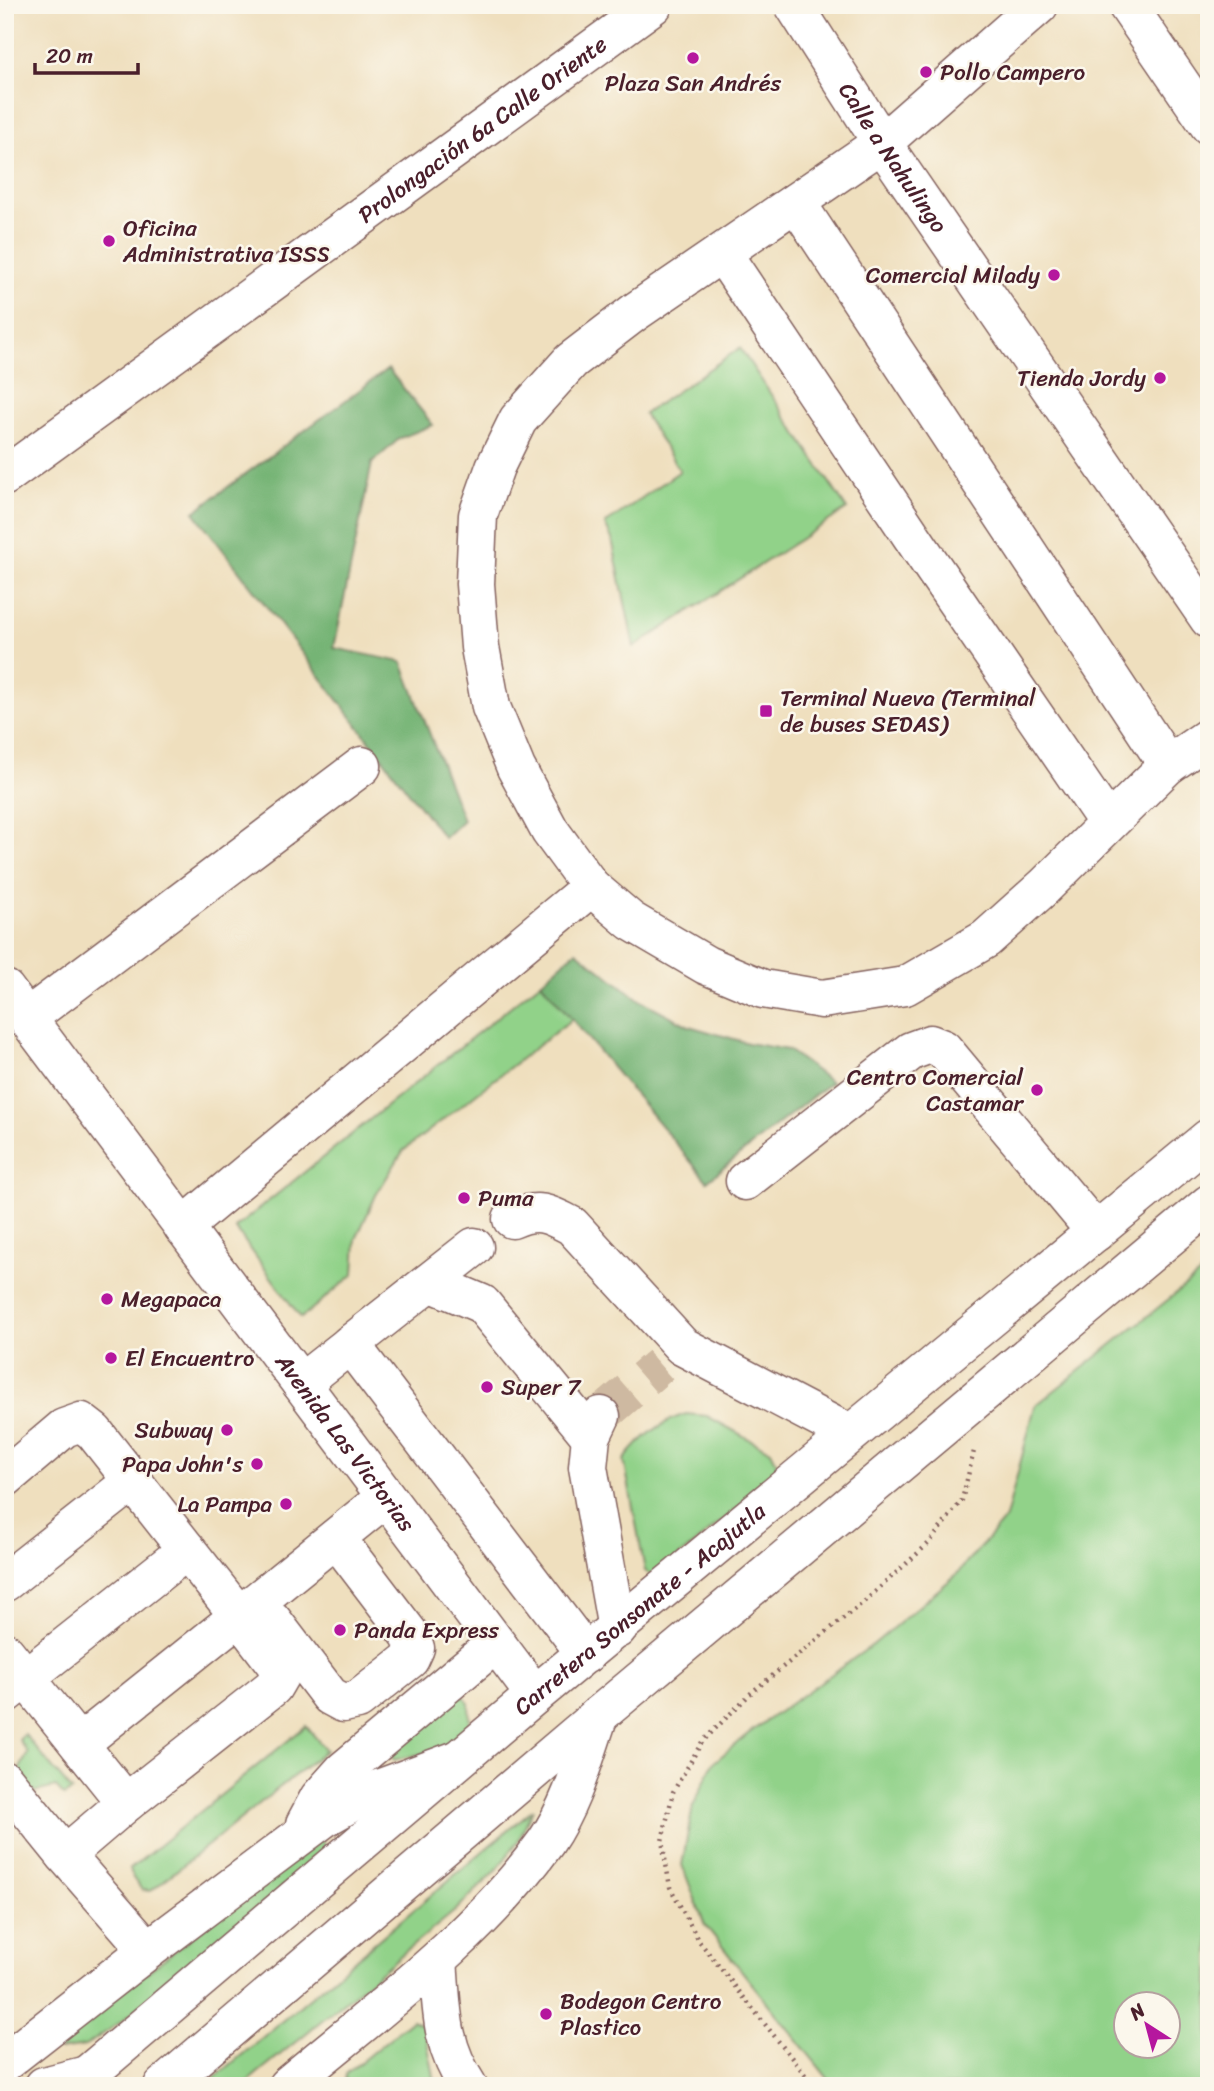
<svg xmlns="http://www.w3.org/2000/svg" width="1214" height="2091" viewBox="0 0 1214 2091" font-family="Sriracha,sans-serif">
	<rect width="100%" height="100%" fill="#fbf7ec"/>
	<filter id="ink" filterUnits="userSpaceOnUse"><feTurbulence type="fractalNoise" baseFrequency=".0143" numOctaves="2"/><feDisplacementMap in="SourceGraphic" scale="14" xChannelSelector="R" yChannelSelector="G"/><feConvolveMatrix kernelMatrix="1 2 1 2 8 2 1 2 1" color-interpolation-filters="sRGB"/></filter>
	<filter id="wash" filterUnits="userSpaceOnUse"><feTurbulence type="fractalNoise" baseFrequency=".00686" numOctaves="4" result="noise"/><feDisplacementMap in="SourceGraphic" scale="28" xChannelSelector="R" yChannelSelector="G"/><feGaussianBlur stdDeviation="1.57" result="paint"/><feColorMatrix in="noise" values="0 0 0 0 0 0 0 0 0 0 0 0 0 0 0 0 0 1.4 0 .05"/><feComposite in="paint" operator="in"/></filter>
	<g filter="url(#wash)">
		<rect width="100%" height="100%" fill="#efdfbe"/>
		<!-- green -->
		<path fill="#91d289" stroke="#6e785a" stroke-width="2" fill-rule="evenodd" d="M740,348L847,509L634,647L612,539L605,524L680,471L644,414Z
			M541,982L572,1019L403,1151L376,1195L356,1239L354,1274L301,1318L235,1228Z
			M1209,1267V2086H834L705,1925L682,1865L693,1806L713,1763L749,1733L874,1644L956,1575L1006,1518L1035,1406ZM1126,2004H1168V2046H1126Z
			M686,1414L707,1416L771,1451L776,1461L777,1476L654,1577L645,1571L624,1460C640,1439 660,1422 686,1414Z
			M461,1693L469,1703L470,1731L443,1749L394,1760L387,1750Z
			M306,1726L326,1750L151,1891L142,1890L133,1878L130,1869Z
			M24,1734L72,1791L64,1796L56,1787L35,1792L15,1778L28,1753L19,1740Z
			M533,1809L518,1841L496,1871L456,1910L242,2086H205Z
			M320,1837L326,1851L121,2022L85,2046L59,2050V2041Z
			M412,2020L422,2025L425,2032L436,2086H350L345,2081L346,2074Z"/>
		<!-- forest -->
		<path fill="#74b475" stroke="#5f6a50" stroke-width="2" d="M388,369L433,425L400,438L372,463L334,648L402,662L463,820L444,838L194,512Z
			M576,951L640,1000L689,1026L748,1043L788,1050L831,1082L707,1181L541,982Z"/>
	</g>
	<g filter="url(#ink)">
		<g fill="none" stroke-linecap="round" stroke-linejoin="round">
			<!-- minor-tunnel -->
			<path stroke="#ceb9a1" stroke-width="38" stroke-dasharray="38 19" stroke-linecap="butt" d="M601,1416L660,1365"/>
			<defs>
				<g id="minor">
					<path id="s1" d="M794,5L882,143L1209,619"/>
					<path d="M1039,5L882,143L635,312L571,361L518,420L495,467L478,515L475,584L480,647L491,707L516,768L550,831L591,887L631,921L706,965L763,989L822,999L905,986L986,939L1044,887L1168,765L1209,737"/>
					<path d="M1127,5L1209,125"/>
					<path d="M796,202L1168,765"/>
					<path d="M722,253L921,550L1108,823"/>
					<path id="s2" d="M5,476L653,5"/>
					<path id="s3" d="M5,989L535,1695"/>
					<path d="M27,1018L362,766"/>
					<path d="M745,1181L911,1051L930,1044L943,1049L1096,1232"/>
					<path d="M512,1219C537,1208 548,1213 572,1226L682,1346L850,1434"/>
					<path d="M183,1227L591,887"/>
					<path d="M430,1282L482,1304L591,1437"/>
					<path d="M350,1344L586,1654"/>
					<path d="M301,1383L474,1247"/>
					<path d="M601,1416L591,1437L588,1467L617,1629"/>
					<path d="M5,1478L64,1428L81,1422L94,1432L239,1616L386,1497"/>
					<path d="M5,1582L133,1481"/>
					<path d="M272,1620L330,1696L343,1703L358,1700L410,1659L415,1648L410,1635L336,1538"/>
					<path d="M5,1652L126,1803"/>
					<path d="M5,1694L187,1550"/>
					<path d="M5,1781L65,1855L148,1950"/>
					<path d="M305,1824L319,1798L344,1770L495,1644"/>
					<path d="M65,1855L126,1803L273,1687L280,1675L275,1663L239,1616L79,1744"/>
					<path d="M438,1960C442,2008 440,2044 468,2086"/>
					<path d="M5,2062L148,1950L324,1818L370,1792L457,1760"/>
					<path d="M44,2086L87,2075"/>
					<path d="M287,2086C376,2011 478,1937 546,1842C572,1804 584,1758 599,1715"/>
				</g>
				<g id="highway">
					<path id="s4" d="M74,2086L535,1695L1209,1138"/>
					<path d="M163,2086L599,1715L1209,1204"/>
				</g>
			</defs>
			<!-- minor casing -->
			<use href="#minor" stroke="#84625e" stroke-width="41"/>
			<!-- highway casing -->
			<use href="#highway" stroke="#84625e" stroke-width="41"/>
			<!-- path -->
			<path stroke="#84625e" stroke-width="4.5" stroke-dasharray="2 5" stroke-linecap="butt" d="M814,2086L699,1941L670,1887L662,1841L673,1792L702,1742L752,1692L866,1600L929,1543L962,1500L974,1451"/>
			<!-- minor -->
			<use href="#minor" stroke="#fff" stroke-width="38"/>
			<!-- highway -->
			<use href="#highway" stroke="#fff" stroke-width="38"/>
		</g>
	</g>
	<!-- markers -->
	<g fill="#b5179e" stroke="#fbf7ec" stroke-width="2.5">
		<circle cx="693" cy="58" r="7"/>
		<circle cx="926" cy="72" r="7"/>
		<circle cx="109" cy="241" r="7"/>
		<circle cx="1054" cy="275" r="7"/>
		<circle cx="1160" cy="378" r="7"/>
		<rect x="759" y="704" width="14" height="14" rx="3.5"/>
		<circle cx="1037" cy="1090" r="7"/>
		<circle cx="464" cy="1198" r="7"/>
		<circle cx="107" cy="1299" r="7"/>
		<circle cx="111" cy="1358" r="7"/>
		<circle cx="487" cy="1387" r="7"/>
		<circle cx="227" cy="1430" r="7"/>
		<circle cx="257" cy="1464" r="7"/>
		<circle cx="286" cy="1504" r="7"/>
		<circle cx="340" cy="1630" r="7"/>
		<circle cx="546" cy="2014" r="7"/>
	</g>
	<g text-anchor="middle" stroke-width="5" stroke-linejoin="round" paint-order="stroke">
		<!-- poi labels -->
		<g font-size="23" fill="#4a1f2b" stroke="#fbf7ec" text-anchor="start">
			<text x="940" y="80">Pollo Campero</text>
			<text x="693" y="91" text-anchor="middle">Plaza San Andrés</text>
			<text x="123" y="236">Oficina<tspan x="123" dy="26">Administrativa ISSS</tspan></text>
			<text x="1040" y="283" text-anchor="end">Comercial Milady</text>
			<text x="1146" y="386" text-anchor="end">Tienda Jordy</text>
			<text x="780" y="706">Terminal Nueva (Terminal<tspan x="780" dy="26">de buses SEDAS)</tspan></text>
			<text x="1023" y="1085" text-anchor="end">Centro Comercial<tspan x="1023" dy="26">Castamar</tspan></text>
			<text x="478" y="1206">Puma</text>
			<text x="121" y="1307">Megapaca</text>
			<text x="125" y="1366">El Encuentro</text>
			<text x="501" y="1395">Super 7</text>
			<text x="213" y="1438" text-anchor="end">Subway</text>
			<text x="243" y="1472" text-anchor="end">Papa John's</text>
			<text x="272" y="1512" text-anchor="end">La Pampa</text>
			<text x="354" y="1638">Panda Express</text>
			<text x="560" y="2009">Bodegon Centro<tspan x="560" dy="26">Plastico</tspan></text>
		</g>
		<!-- street labels -->
		<g font-size="23" fill="#4a1f2b" stroke="#fbf7ec">
			<text dy="8" stroke="none"><textPath href="#s2" startOffset="590">Prolongación 6a Calle Oriente</textPath></text>
			<text dy="8" stroke="none"><textPath href="#s1" startOffset="182">Calle a Nahulingo</textPath></text>
			<text dy="8" stroke="none"><textPath href="#s3" startOffset="567">Avenida Las Victorias</textPath></text>
			<text dy="8" stroke="none"><textPath href="#s4" startOffset="740">Carretera Sonsonate - Acajutla</textPath></text>
		</g>
	</g>
	<!-- margin -->
	<rect width="1214" height="2091" fill="none" stroke="#fbf7ec" stroke-width="28"/>
	<!-- north arrow -->
	<g transform="translate(1147 2025) rotate(324)"><circle r="33" fill="#fbf7ec" stroke="#b4a19f" stroke-width="2"/>
	<path d="M0-5L12 26L0 18L-12 26Z" fill="#b5179e"/>
	<text y="-10" font-size="19" font-weight="bold" text-anchor="middle" fill="#4a1f2b">N</text>
	</g>
	<!-- scale -->
	<path d="M35 63v10h103v-10" fill="none" stroke="#4a1f2b" stroke-width="3.5"/>
	<text x="46" y="63" font-size="21" fill="#4a1f2b" stroke="#fbf7ec" stroke-width="5" paint-order="stroke">20 m</text>
</svg>
